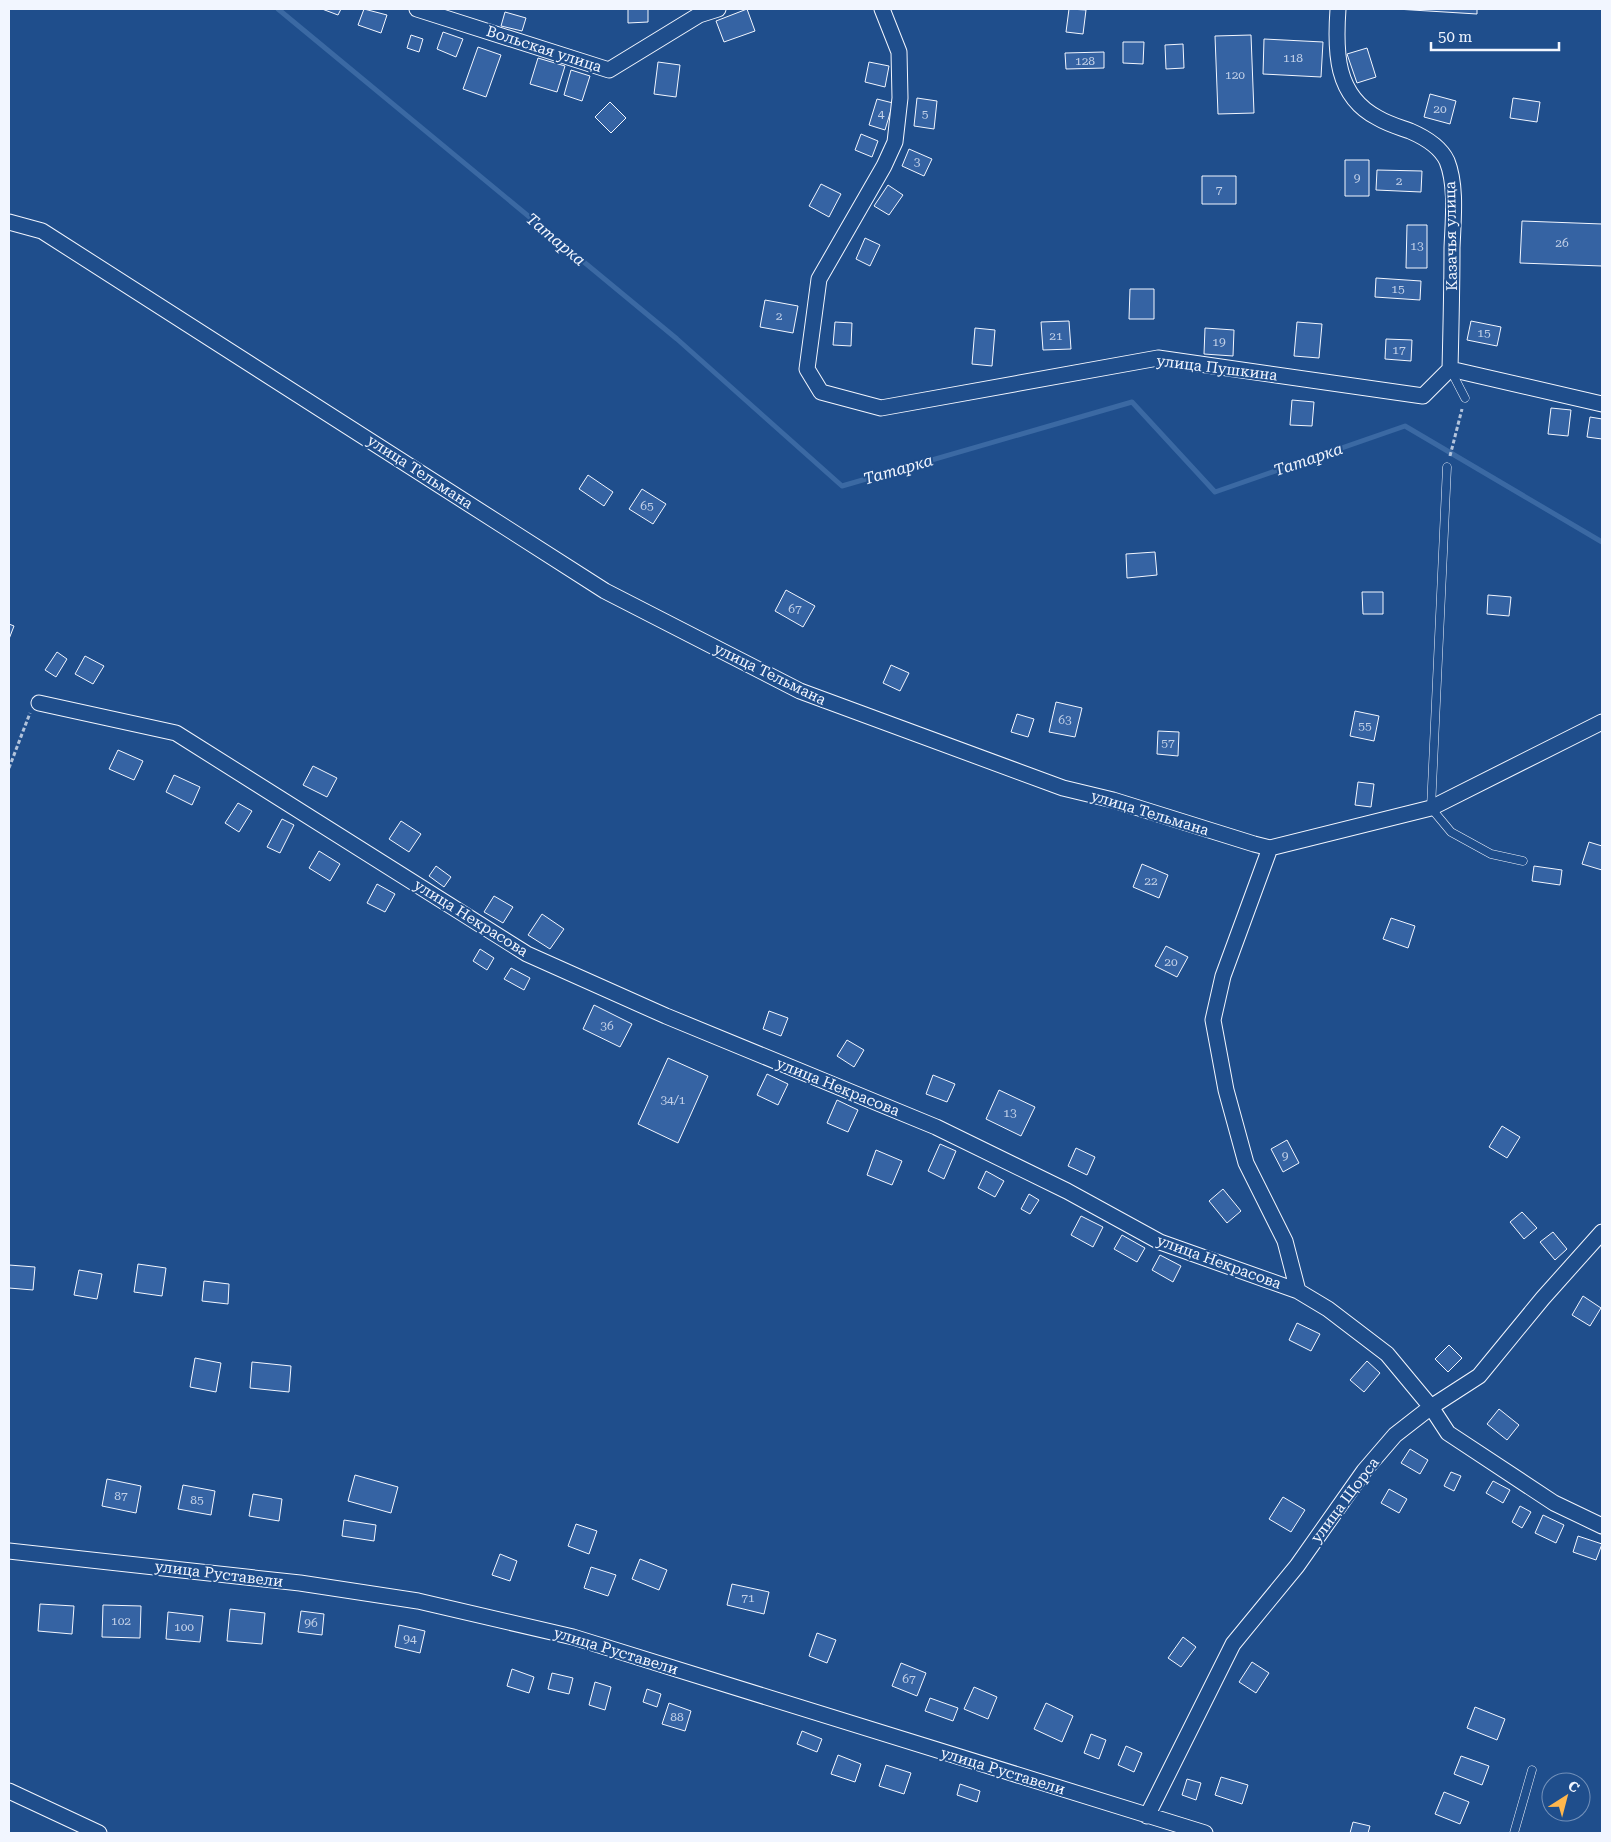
<svg xmlns="http://www.w3.org/2000/svg" width="1611" height="1842" viewBox="0 0 1611 1842" font-family="'Roboto Serif',serif">
	<rect width="100%" height="100%" fill="#1f4e8c"/>
	<g fill="none" stroke-linecap="round" stroke-linejoin="round">
		<!-- stream -->
		<path stroke="#3b69a3" stroke-width="5" d="M278,9L677,339L842,486L1132,402L1215,492L1405,426L1602,542"/>
	</g>
	<!-- building -->
	<path fill="#3563a3" stroke="#f2f6ff" d="M322,9H341L338,15Z
		M364,9L387,15L381,33L358,25Z
		M628,9H648V22L628,23Z
		M747,9L755,31L724,42L716,21Z
		M1069,9L1086,10L1083,34L1066,32Z
		M1396,9H1477V14Z
		M505,12L526,18L522,31L501,26Z
		M443,32L463,39L456,57L437,49Z
		M411,35L423,39L419,52L407,48Z
		M1251,35L1254,113L1218,114L1215,36Z
		M1264,39L1323,42L1321,77L1263,74Z
		M1123,42H1144L1143,64L1123,63Z
		M1183,44L1184,68L1166,69L1165,45Z
		M478,47L501,55L486,97L463,89Z
		M1367,48L1376,77L1357,83L1347,54Z
		M1104,52V68L1066,69L1065,53Z
		M538,58L565,66L557,92L530,84Z
		M658,62L680,65L676,97L654,94Z
		M869,62L889,66L885,87L865,82Z
		M571,70L590,76L582,101L564,95Z
		M1430,94L1456,101L1450,124L1424,117Z
		M917,98L937,101L934,129L914,126Z
		M1513,98L1540,102L1537,122L1510,118Z
		M877,99L893,103L885,130L869,125Z
		M610,102L626,118L611,133L595,117Z
		M861,134L878,141L872,157L855,150Z
		M909,149L932,159L924,176L902,166Z
		M1345,160H1369V196H1345Z
		M1377,170L1422,171L1421,192L1376,190Z
		M1202,176H1236V204H1202Z
		M821,184L841,194L829,217L809,206Z
		M888,185L903,195L889,215L874,206Z
		M1522,221L1602,224V266L1520,263Z
		M1407,225H1427V268H1406Z
		M865,238L880,245L870,266L856,259Z
		M1376,278L1421,281L1420,300L1375,297Z
		M1130,289H1154V319H1129Z
		M765,300L798,306L793,333L760,327Z
		M1069,321L1071,349L1043,350L1041,322Z
		M1471,321L1501,327L1497,346L1467,340Z
		M835,322L852,323L851,346L833,345Z
		M1297,322L1322,324L1319,358L1294,356Z
		M975,328L995,330L992,366L972,364Z
		M1205,328L1234,330L1233,356L1204,354Z
		M1386,339L1412,340L1411,361L1385,359Z
		M1292,400L1314,402L1312,426L1290,425Z
		M1551,408L1571,410L1568,436L1548,434Z
		M1590,417L1602,419V439L1587,437Z
		M588,475L613,492L604,506L579,489Z
		M642,489L666,504L653,524L629,509Z
		M1155,552L1157,575L1127,578L1126,554Z
		M786,590L815,606L803,627L775,611Z
		M1362,592H1383V614H1363Z
		M1488,595L1511,597L1509,616L1487,614Z
		M9,624L14,626L9,639Z
		M57,652L67,659L56,677L45,670Z
		M85,656L104,666L93,684L75,674Z
		M891,665L909,673L900,691L883,683Z
		M1056,702L1082,708L1075,737L1049,732Z
		M1355,711L1379,716L1374,741L1350,736Z
		M1017,714L1034,719L1028,737L1011,732Z
		M1158,731L1179,732L1178,756L1157,754Z
		M118,750L143,761L134,780L109,769Z
		M313,766L337,778L327,797L303,785Z
		M174,775L200,787L192,805L166,792Z
		M1358,782L1374,784L1371,807L1355,805Z
		M238,803L252,811L239,832L225,823Z
		M282,819L294,825L280,853L267,847Z
		M401,821L421,834L409,852L389,839Z
		M1589,842L1602,846V870L1582,864Z
		M319,851L340,864L330,881L309,868Z
		M1142,864L1168,875L1159,898L1133,887Z
		M436,866L451,877L444,887L429,876Z
		M1534,866L1562,870L1560,885L1532,881Z
		M377,884L395,894L385,912L367,903Z
		M494,896L513,907L503,923L484,912Z
		M542,914L564,929L550,949L528,935Z
		M1391,918L1415,926L1408,948L1383,939Z
		M1166,946L1188,957L1177,977L1155,966Z
		M480,949L494,958L487,970L473,961Z
		M511,968L530,978L524,990L504,979Z
		M594,1005L632,1024L620,1047L583,1029Z
		M769,1011L788,1018L781,1036L763,1029Z
		M847,1040L864,1050L854,1067L837,1056Z
		M668,1058L708,1076L678,1143L638,1124Z
		M767,1074L788,1084L778,1105L757,1095Z
		M933,1075L955,1084L947,1102L926,1094Z
		M999,1090L1035,1107L1021,1136L986,1119Z
		M837,1100L858,1110L848,1132L827,1123Z
		M1502,1126L1520,1137L1507,1158L1489,1147Z
		M1287,1140L1299,1163L1283,1172L1271,1149Z
		M940,1144L956,1151L944,1179L928,1171Z
		M1076,1148L1095,1157L1087,1175L1068,1166Z
		M876,1150L902,1161L892,1185L867,1175Z
		M986,1171L1004,1181L995,1197L978,1188Z
		M1223,1189L1241,1211L1227,1223L1209,1201Z
		M1029,1194L1039,1200L1030,1214L1021,1209Z
		M1522,1212L1537,1228L1524,1239L1510,1222Z
		M1081,1216L1103,1227L1093,1247L1071,1235Z
		M1553,1232L1567,1249L1555,1260L1540,1242Z
		M1122,1235L1145,1248L1137,1262L1114,1249Z
		M1160,1255L1181,1266L1173,1282L1152,1270Z
		M138,1264L166,1268L162,1296L134,1292Z
		M9,1265L35,1267L33,1290L9,1288Z
		M79,1270L102,1274L97,1299L74,1295Z
		M204,1281L229,1284L228,1304L202,1301Z
		M1583,1296L1601,1308L1590,1326L1572,1315Z
		M1297,1323L1320,1334L1311,1351L1289,1340Z
		M1449,1345L1462,1358L1448,1372L1435,1359Z
		M195,1358L221,1363L216,1392L190,1387Z
		M1367,1361L1380,1373L1364,1392L1350,1380Z
		M252,1362L291,1366L289,1392L250,1388Z
		M1499,1409L1519,1425L1507,1440L1487,1424Z
		M1410,1449L1428,1460L1420,1474L1401,1463Z
		M1451,1472L1461,1476L1454,1491L1444,1486Z
		M355,1475L398,1487L391,1513L348,1501Z
		M107,1479L141,1486L136,1513L102,1506Z
		M1493,1481L1510,1490L1503,1503L1486,1493Z
		M183,1485L215,1491L211,1515L178,1509Z
		M1389,1489L1407,1499L1399,1513L1381,1503Z
		M253,1494L282,1499L279,1521L249,1516Z
		M1283,1497L1305,1510L1291,1532L1269,1519Z
		M1520,1506L1531,1512L1522,1528L1512,1522Z
		M1543,1515L1564,1525L1556,1543L1535,1533Z
		M344,1520L376,1525L374,1541L342,1536Z
		M576,1524L597,1531L589,1554L568,1546Z
		M1578,1536L1602,1544L1596,1560L1573,1552Z
		M500,1554L517,1561L510,1581L492,1575Z
		M640,1559L667,1570L659,1590L632,1579Z
		M591,1567L616,1575L608,1596L584,1588Z
		M732,1584L769,1592L764,1614L727,1605Z
		M40,1604L74,1606L72,1634L38,1631Z
		M103,1605L141,1606L140,1638L102,1637Z
		M230,1609L265,1613L262,1644L227,1641Z
		M301,1611L324,1614L322,1635L298,1632Z
		M168,1612L203,1616L200,1642L166,1639Z
		M399,1625L425,1631L420,1653L395,1647Z
		M817,1633L836,1640L827,1663L809,1656Z
		M1183,1637L1196,1647L1181,1667L1168,1658Z
		M1252,1662L1269,1673L1256,1693L1239,1682Z
		M901,1663L926,1673L917,1696L892,1686Z
		M512,1669L534,1677L529,1693L507,1686Z
		M552,1673L573,1678L569,1694L548,1689Z
		M595,1682L611,1687L605,1710L589,1705Z
		M974,1687L997,1697L988,1719L964,1709Z
		M647,1689L661,1694L657,1707L643,1702Z
		M930,1698L958,1708L953,1721L925,1711Z
		M669,1703L691,1711L685,1731L662,1724Z
		M1046,1703L1073,1716L1062,1742L1034,1729Z
		M1475,1707L1505,1719L1497,1740L1467,1728Z
		M802,1731L822,1739L817,1752L797,1744Z
		M1091,1734L1106,1740L1099,1759L1084,1753Z
		M1126,1746L1142,1753L1134,1772L1118,1765Z
		M838,1755L861,1764L855,1782L831,1774Z
		M1461,1756L1489,1766L1482,1785L1454,1774Z
		M886,1765L911,1773L904,1794L879,1786Z
		M1221,1777L1248,1785L1242,1804L1215,1795Z
		M1187,1779L1201,1783L1196,1800L1182,1795Z
		M960,1784L980,1791L977,1802L957,1795Z
		M1444,1792L1469,1802L1460,1824L1435,1814Z
		M1353,1822L1370,1826L1368,1833H1350Z"/>
	<g fill="none" stroke-linecap="round" stroke-linejoin="round">
		<defs>
			<path id="lane" d="M1450,369L1465,398
				M1447,467L1431,808L1451,832L1491,854L1523,861
				M1514,1833L1532,1770"/>
			<path id="street" d="M417,9L609,70L699,15L718,9
				M882,9L899,52L900,98L895,142L884,166L819,279L807,369L821,392L881,408L1158,358L1423,396L1450,369L1602,404
				M1338,9C1335,51 1335,96 1378,118C1388,124 1399,127 1410,131C1424,137 1440,146 1447,161C1457,186 1453,221 1452,248C1452,288 1451,328 1450,369
				M9,222L42,231L605,591L800,691L1063,788L1113,800L1254,844L1270,848L1431,808L1602,722
				M39,703L176,733L527,954L666,1016L936,1127L1067,1191L1160,1242L1298,1291L1328,1309L1387,1354L1431,1407L1448,1433L1554,1503L1602,1526
				M1270,848L1223,976L1213,1020L1226,1090L1246,1163L1285,1241L1298,1291
				M9,1551L300,1583L418,1601L573,1637L1205,1833
				M9,1791L99,1833
				M1147,1816L1233,1644L1297,1566L1364,1471L1395,1435L1431,1407L1479,1376L1543,1298L1602,1232"/>
		</defs>
		<!-- lane casing -->
		<use href="#lane" stroke="#f2f6ff" stroke-width="9"/>
		<!-- street casing -->
		<use href="#street" stroke="#f2f6ff" stroke-width="17"/>
		<!-- path -->
		<path stroke="#b3c4dc" stroke-width="3" stroke-dasharray="4 2.5" stroke-linecap="butt" d="M1450,456L1462,409
			M9,768L30,713"/>
		<!-- lane -->
		<use href="#lane" stroke="#1f4e8c" stroke-width="8"/>
		<!-- street -->
		<use href="#street" stroke="#1f4e8c" stroke-width="15"/>
	</g>
	<g text-anchor="middle" stroke-width="4" stroke-linejoin="round" paint-order="stroke">
		<!-- number labels -->
		<g font-size="12" fill="#c3d1e8">
			<text x="1293" y="62">118</text>
			<text x="1085" y="65">128</text>
			<text x="1235" y="79">120</text>
			<text x="1440" y="113">20</text>
			<text x="881" y="118">4</text>
			<text x="925" y="118">5</text>
			<text x="917" y="166">3</text>
			<text x="1357" y="182">9</text>
			<text x="1399" y="185">2</text>
			<text x="1219" y="194">7</text>
			<text x="1562" y="247">26</text>
			<text x="1417" y="250">13</text>
			<text x="1398" y="293">15</text>
			<text x="779" y="320">2</text>
			<text x="1484" y="337">15</text>
			<text x="1056" y="340">21</text>
			<text x="1219" y="346">19</text>
			<text x="1399" y="354">17</text>
			<text x="647" y="510">65</text>
			<text x="795" y="613">67</text>
			<text x="1065" y="724">63</text>
			<text x="1365" y="730">55</text>
			<text x="1168" y="747">57</text>
			<text x="1151" y="885">22</text>
			<text x="1171" y="966">20</text>
			<text x="607" y="1030">36</text>
			<text x="673" y="1104">34/1</text>
			<text x="1010" y="1117">13</text>
			<text x="1285" y="1160">9</text>
			<text x="121" y="1500">87</text>
			<text x="197" y="1504">85</text>
			<text x="748" y="1602">71</text>
			<text x="121" y="1625">102</text>
			<text x="311" y="1627">96</text>
			<text x="184" y="1631">100</text>
			<text x="410" y="1643">94</text>
			<text x="909" y="1683">67</text>
			<text x="677" y="1721">88</text>
		</g>
		<!-- street labels -->
		<g font-size="15" fill="#f2f6ff" stroke="#1f4e8c">
			<text transform="translate(544 49) rotate(18)" y="5">Вольская улица</text>
			<text transform="translate(1451 236) rotate(-91)" y="5">Казачья улица</text>
			<text transform="translate(1217 368) rotate(7)" y="5">улица Пушкина</text>
			<text transform="translate(420 472) rotate(33)" y="5">улица Тельмана</text>
			<text transform="translate(770 674) rotate(26)" y="5">улица Тельмана</text>
			<text transform="translate(1150 813) rotate(17)" y="5">улица Тельмана</text>
			<text transform="translate(471 918) rotate(32)" y="5">улица Некрасова</text>
			<text transform="translate(838 1087) rotate(22)" y="5">улица Некрасова</text>
			<text transform="translate(1219 1262) rotate(20)" y="5">улица Некрасова</text>
			<text transform="translate(1345 1500) rotate(-53)" y="5">улица Щорса</text>
			<text transform="translate(219 1574) rotate(7)" y="5">улица Руставели</text>
			<text transform="translate(616 1651) rotate(17)" y="5">улица Руставели</text>
			<text transform="translate(1003 1771) rotate(17)" y="5">улица Руставели</text>
		</g>
		<!-- water labels -->
		<g font-size="16" font-style="italic" fill="#f2f6ff" stroke="#1f4e8c">
			<text transform="translate(556 239) rotate(40)" y="6">Татарка</text>
			<text transform="translate(1308 459) rotate(-19)" y="6">Татарка</text>
			<text transform="translate(898 469) rotate(-16)" y="6">Татарка</text>
		</g>
	</g>
	<!-- border -->
	<rect width="1611" height="1842" fill="none" stroke="#f2f6ff" stroke-width="20"/>
	<!-- north arrow -->
	<g transform="translate(1566 1797) rotate(36)"><circle r="24" fill="#1f4e8c" stroke="#7391ba"/>
	<path d="M0-4L9 19L0 12L-9 19Z" fill="#ffb74d"/>
	<text y="-8" font-size="14" font-weight="bold" text-anchor="middle" fill="#f2f6ff">С</text>
	</g>
	<!-- scale -->
	<path d="M1431 42v8h128v-8" fill="none" stroke="#f2f6ff" stroke-width="2.5"/>
	<text x="1438" y="42" font-size="15" fill="#f2f6ff" stroke="#1f4e8c" stroke-width="4" paint-order="stroke">50 m</text>
</svg>
